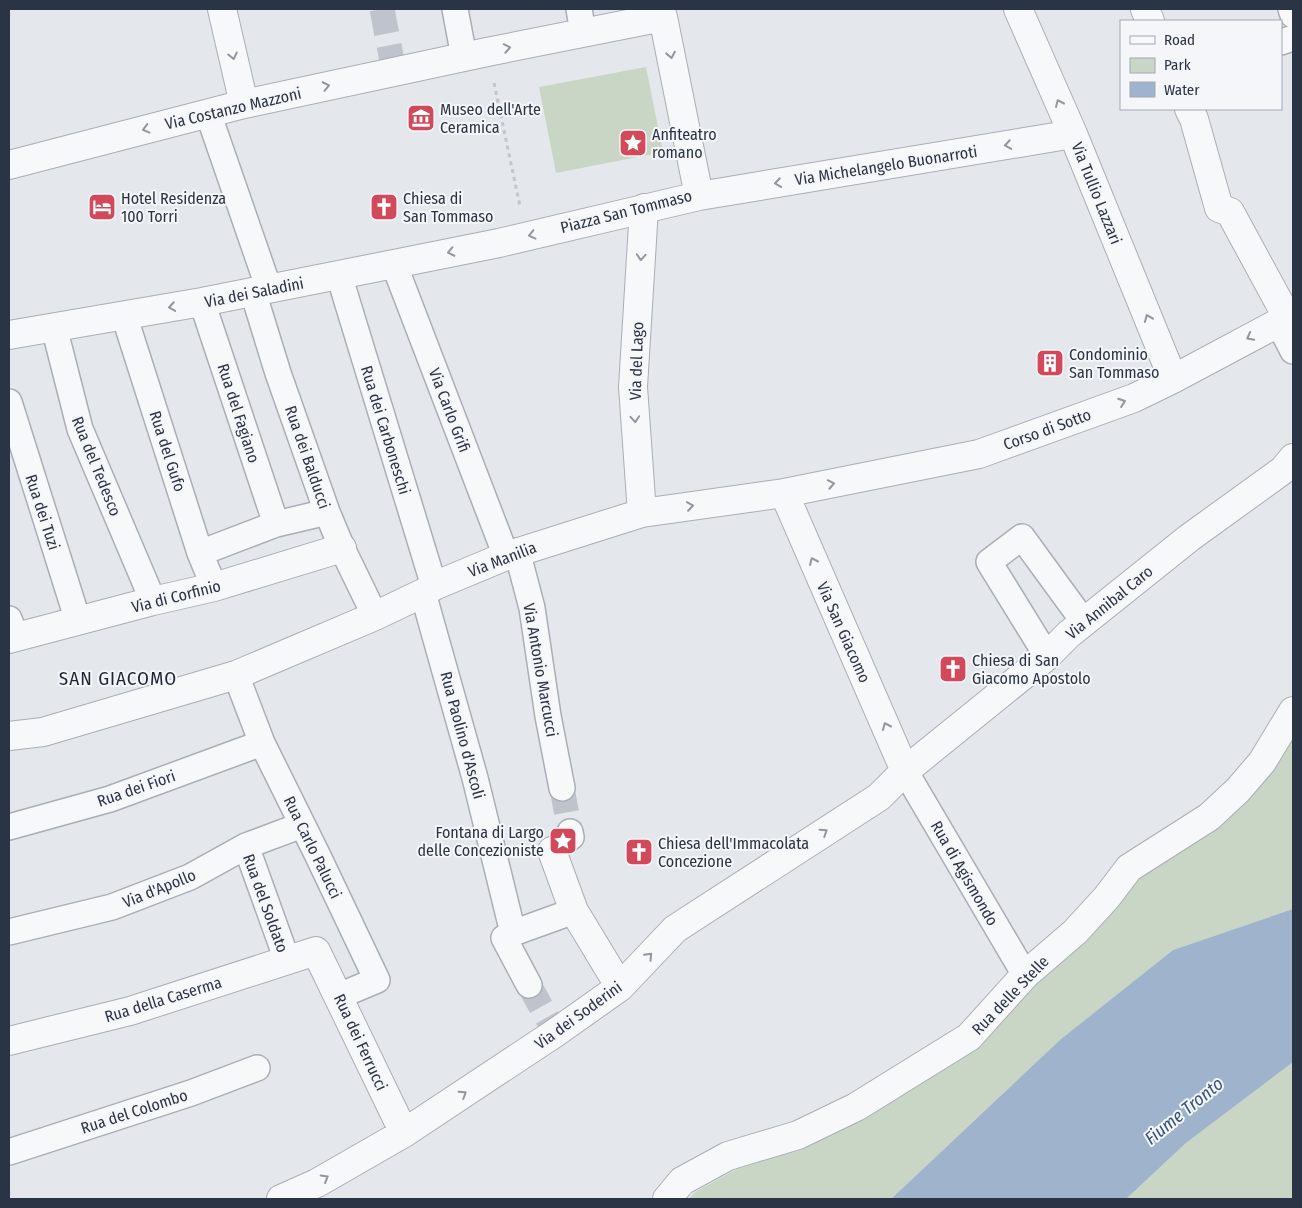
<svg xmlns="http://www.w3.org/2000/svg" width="1302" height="1208" viewBox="0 0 1302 1208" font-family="'Fira Sans Condensed',sans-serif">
	<rect width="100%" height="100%" fill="#e4e7ec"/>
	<!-- green -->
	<path fill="#c9d6c5" d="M646,67L663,152L556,173L539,87Z
		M1293,727V909L1173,950L1061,1039L891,1199H689L695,1192L797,1136L970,1035Z
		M1293,1062V1199H1126L1186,1143Z"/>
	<!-- water -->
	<path fill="#9fb4cc" d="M1293,909V1062L1186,1143L1126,1199H891L1061,1039L1173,950Z"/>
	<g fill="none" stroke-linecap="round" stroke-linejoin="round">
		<!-- pedestrian-tunnel -->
		<path stroke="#bfc3cb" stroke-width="25" stroke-dasharray="25 12" stroke-linecap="butt" d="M382,9L393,66
			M562,788L570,832
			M529,985L550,1023"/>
		<defs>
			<path id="pedestrian" d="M455,9L464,57
				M579,9L583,33
				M1291,9L1293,15
				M1281,42L1293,38
				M208,113L269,289
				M394,264L506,556
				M339,275L434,586
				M253,292L278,373L327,512L342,548L375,616
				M202,302L276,524
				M124,315L200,553L214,587
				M1278,322L1293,351
				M54,327L80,429L153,601
				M9,402L78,621
				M517,551L532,608L548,716L562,788
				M200,553L276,524L327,512
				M423,593L475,778L513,933L504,938L529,985
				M9,619L16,637
				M1047,656L989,562L1022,537L1084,622
				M236,675L262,743L317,854L377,980L339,996
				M905,771L1025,975
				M9,827L110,799L262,743
				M246,846L287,960
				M552,851L571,837L570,832
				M9,932L112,907L190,877L246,846L302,825
				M513,933L574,911
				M9,1152L191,1093L257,1068"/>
			<path id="minor" d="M222,9L244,104
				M1018,9L1073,134L1173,379
				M1145,9L1150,21
				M1189,109L1194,119L1219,208L1230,212L1287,317
				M9,165L244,104L487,52L663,17L699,196
				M9,335L202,302L394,264L499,243L699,196L1073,134
				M784,493L905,771
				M642,513L633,387L644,208
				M9,639L153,601L214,587L342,548
				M9,736L43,732L236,675L375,616L423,593L434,586L506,556L642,513L784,493L979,454L1134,398L1173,379L1293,315
				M552,851L574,911L620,987
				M9,1041L130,1011L316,951L404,1133
				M281,1199L317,1183L404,1133L555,1033L620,987L675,929L879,797L905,771L1047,656L1069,634L1189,538L1283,470L1293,458
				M667,1199L682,1181L728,1156L798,1135L856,1107L969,1037L1025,975L1075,932L1107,897L1129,868L1209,817L1238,790L1262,762L1293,711"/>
		</defs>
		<!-- pedestrian casing -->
		<use href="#pedestrian" stroke="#a9aeb7" stroke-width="28"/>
		<!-- minor casing -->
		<use href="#minor" stroke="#a9aeb7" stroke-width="30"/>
		<!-- path -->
		<path stroke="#c2c5cb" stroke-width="3" stroke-dasharray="4 4" stroke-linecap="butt" d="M494,83L520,206"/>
		<!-- pedestrian -->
		<use href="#pedestrian" stroke="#f7f8fa" stroke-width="25"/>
		<!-- minor -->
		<use href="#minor" stroke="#f7f8fa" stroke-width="28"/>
	</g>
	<!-- one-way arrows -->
	<defs><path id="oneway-chevron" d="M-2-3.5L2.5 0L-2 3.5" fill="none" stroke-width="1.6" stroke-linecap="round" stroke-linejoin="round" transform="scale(1.25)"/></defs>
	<g stroke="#9196a0">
		<use href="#oneway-chevron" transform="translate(507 48) rotate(-11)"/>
		<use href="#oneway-chevron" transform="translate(671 55) rotate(79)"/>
		<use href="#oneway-chevron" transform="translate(233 56) rotate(77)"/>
		<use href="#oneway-chevron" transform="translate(326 86) rotate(-12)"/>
		<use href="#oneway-chevron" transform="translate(1059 103) rotate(-114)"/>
		<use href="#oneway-chevron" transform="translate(146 129) rotate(165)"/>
		<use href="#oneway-chevron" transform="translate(1008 145) rotate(171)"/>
		<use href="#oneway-chevron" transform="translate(778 183) rotate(171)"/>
		<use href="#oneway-chevron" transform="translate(532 235) rotate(167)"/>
		<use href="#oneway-chevron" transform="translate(451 252) rotate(168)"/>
		<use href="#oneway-chevron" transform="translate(641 257) rotate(94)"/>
		<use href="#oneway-chevron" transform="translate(172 307) rotate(171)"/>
		<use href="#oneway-chevron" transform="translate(1148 318) rotate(-112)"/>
		<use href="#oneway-chevron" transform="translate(1250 337) rotate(152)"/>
		<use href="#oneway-chevron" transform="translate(1122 402) rotate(-20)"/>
		<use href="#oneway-chevron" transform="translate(635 419) rotate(86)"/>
		<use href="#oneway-chevron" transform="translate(831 484) rotate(-11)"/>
		<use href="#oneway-chevron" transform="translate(690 506) rotate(-8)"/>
		<use href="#oneway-chevron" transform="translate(813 561) rotate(-114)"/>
		<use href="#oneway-chevron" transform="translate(886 726) rotate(-114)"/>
		<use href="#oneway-chevron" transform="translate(824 832) rotate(-33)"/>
		<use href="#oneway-chevron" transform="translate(649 956) rotate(-47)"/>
		<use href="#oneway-chevron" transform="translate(463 1094) rotate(-33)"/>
		<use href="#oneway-chevron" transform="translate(325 1178) rotate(-30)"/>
	</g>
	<!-- icons -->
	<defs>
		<symbol id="museum-square" viewBox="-11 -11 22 22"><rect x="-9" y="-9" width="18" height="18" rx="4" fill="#d1495b" stroke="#f4f6f9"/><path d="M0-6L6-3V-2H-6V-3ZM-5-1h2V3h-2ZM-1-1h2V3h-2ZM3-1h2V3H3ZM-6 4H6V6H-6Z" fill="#fff"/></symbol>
		<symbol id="sight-square" viewBox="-11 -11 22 22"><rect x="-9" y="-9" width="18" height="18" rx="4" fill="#d1495b" stroke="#f4f6f9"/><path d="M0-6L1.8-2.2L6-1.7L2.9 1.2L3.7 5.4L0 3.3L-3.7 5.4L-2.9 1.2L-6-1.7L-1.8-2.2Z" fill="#fff"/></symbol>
		<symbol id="hotel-square" viewBox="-11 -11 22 22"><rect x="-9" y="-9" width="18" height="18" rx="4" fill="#d1495b" stroke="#f4f6f9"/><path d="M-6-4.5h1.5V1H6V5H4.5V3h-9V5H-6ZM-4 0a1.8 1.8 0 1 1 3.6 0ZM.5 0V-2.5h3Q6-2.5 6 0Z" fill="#fff"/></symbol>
		<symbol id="church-square" viewBox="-11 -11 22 22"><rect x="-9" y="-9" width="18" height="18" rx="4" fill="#d1495b" stroke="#f4f6f9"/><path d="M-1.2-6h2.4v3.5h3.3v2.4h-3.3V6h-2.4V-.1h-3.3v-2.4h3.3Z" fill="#fff"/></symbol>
		<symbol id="building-square" viewBox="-11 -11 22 22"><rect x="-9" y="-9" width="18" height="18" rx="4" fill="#d1495b" stroke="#f4f6f9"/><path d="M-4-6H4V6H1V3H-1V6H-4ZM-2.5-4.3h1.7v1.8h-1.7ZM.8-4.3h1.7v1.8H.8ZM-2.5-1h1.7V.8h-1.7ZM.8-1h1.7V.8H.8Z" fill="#fff"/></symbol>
	</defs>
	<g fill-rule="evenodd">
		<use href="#museum-square" x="405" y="102" width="32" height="32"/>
		<use href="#sight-square" x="617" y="127" width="32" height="32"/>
		<use href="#hotel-square" x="86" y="191" width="32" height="32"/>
		<use href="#church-square" x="368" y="191" width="32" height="32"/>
		<use href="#building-square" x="1034" y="347" width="32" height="32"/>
		<use href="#church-square" x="937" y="653" width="32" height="32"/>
		<use href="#sight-square" x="547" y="825" width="32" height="32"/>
		<use href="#church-square" x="623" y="836" width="32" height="32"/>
	</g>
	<g text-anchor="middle" stroke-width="4" stroke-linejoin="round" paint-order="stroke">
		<!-- street labels -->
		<g font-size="16" fill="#2b3445" stroke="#f4f6f9">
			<text transform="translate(233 108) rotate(-13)" y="6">Via Costanzo Mazzoni</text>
			<text transform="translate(886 165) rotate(-9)" y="6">Via Michelangelo Buonarroti</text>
			<text transform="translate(1097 193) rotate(68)" y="6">Via Tullio Lazzari</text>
			<text transform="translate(626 211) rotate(-14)" y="6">Piazza San Tommaso</text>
			<text transform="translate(254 292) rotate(-11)" y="6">Via dei Saladini</text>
			<text transform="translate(636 361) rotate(-88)" y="6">Via del Lago</text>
			<text transform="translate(450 410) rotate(69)" y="6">Via Carlo Grifi</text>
			<text transform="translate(239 413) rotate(72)" y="6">Rua del Fagiano</text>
			<text transform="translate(1047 429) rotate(-20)" y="6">Corso di Sotto</text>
			<text transform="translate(386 430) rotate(73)" y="6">Rua dei Carboneschi</text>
			<text transform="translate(168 451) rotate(72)" y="6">Rua del Gufo</text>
			<text transform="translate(308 457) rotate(71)" y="6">Rua dei Balducci</text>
			<text transform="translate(97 466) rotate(68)" y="6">Rua del Tedesco</text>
			<text transform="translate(43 512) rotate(72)" y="6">Rua dei Tuzi</text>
			<text transform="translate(502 559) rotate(-21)" y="6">Via Manilia</text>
			<text transform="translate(176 596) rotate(-14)" y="6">Via di Corfinio</text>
			<text transform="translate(1109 602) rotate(-39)" y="6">Via Annibal Caro</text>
			<text transform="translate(844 632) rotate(66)" y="6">Via San Giacomo</text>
			<text transform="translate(541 670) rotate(80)" y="6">Via Antonio Marcucci</text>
			<text transform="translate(463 735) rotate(75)" y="6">Rua Paolino d'Ascoli</text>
			<text transform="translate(136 788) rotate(-19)" y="6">Rua dei Fiori</text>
			<text transform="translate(313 847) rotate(64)" y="6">Rua Carlo Palucci</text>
			<text transform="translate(965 873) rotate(60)" y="6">Rua di Agismondo</text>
			<text transform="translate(159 888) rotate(-22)" y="6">Via d'Apollo</text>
			<text transform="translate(266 903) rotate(70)" y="6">Rua del Soldato</text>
			<text transform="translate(1010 995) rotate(-46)" y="6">Rua delle Stelle</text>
			<text transform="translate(163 999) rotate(-17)" y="6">Rua della Caserma</text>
			<text transform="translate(578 1015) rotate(-36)" y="6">Via dei Soderini</text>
			<text transform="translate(361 1042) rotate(65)" y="6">Rua dei Ferrucci</text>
			<text transform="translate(134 1111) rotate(-18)" y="6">Rua del Colombo</text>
		</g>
		<!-- poi labels -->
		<g font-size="16" fill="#2b3445" stroke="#f4f6f9" text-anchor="start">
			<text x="440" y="115">Museo dell'Arte<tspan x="440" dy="18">Ceramica</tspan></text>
			<text x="652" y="140">Anfiteatro<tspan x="652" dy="18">romano</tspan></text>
			<text x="121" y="204">Hotel Residenza<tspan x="121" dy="18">100 Torri</tspan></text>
			<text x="403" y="204">Chiesa di<tspan x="403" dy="18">San Tommaso</tspan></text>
			<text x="1069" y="360">Condominio<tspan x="1069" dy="18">San Tommaso</tspan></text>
			<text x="972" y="666">Chiesa di San<tspan x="972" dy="18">Giacomo Apostolo</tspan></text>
			<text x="544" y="838" text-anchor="end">Fontana di Largo<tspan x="544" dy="18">delle Concezioniste</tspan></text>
			<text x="658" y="849">Chiesa dell'Immacolata<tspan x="658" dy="18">Concezione</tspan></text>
		</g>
		<!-- water labels -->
		<g font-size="18" font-style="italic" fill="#34527a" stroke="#f4f6f9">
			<text transform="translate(1184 1111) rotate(-39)" y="6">Fiume Tronto</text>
		</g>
		<!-- quarter labels -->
		<g font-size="19" letter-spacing="1" fill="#1d2536" stroke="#f4f6f9">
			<text x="118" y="685">SAN GIACOMO</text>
		</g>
	</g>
	<!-- border -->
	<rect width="1302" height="1208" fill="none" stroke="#2b3445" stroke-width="20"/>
	<!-- legend -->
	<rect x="1120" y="20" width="162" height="90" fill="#f4f6f9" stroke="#a4a8b1"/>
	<rect x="1130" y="36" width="25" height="8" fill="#f7f8fa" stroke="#a4a8b1"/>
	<text x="1164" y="45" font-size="15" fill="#2b3445">Road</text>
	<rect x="1130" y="58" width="25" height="15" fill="#c9d6c5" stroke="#a4a8b1"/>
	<text x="1164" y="70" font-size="15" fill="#2b3445">Park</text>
	<rect x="1130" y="82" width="25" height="15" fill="#9fb4cc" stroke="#a4a8b1"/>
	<text x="1164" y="95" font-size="15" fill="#2b3445">Water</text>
</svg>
